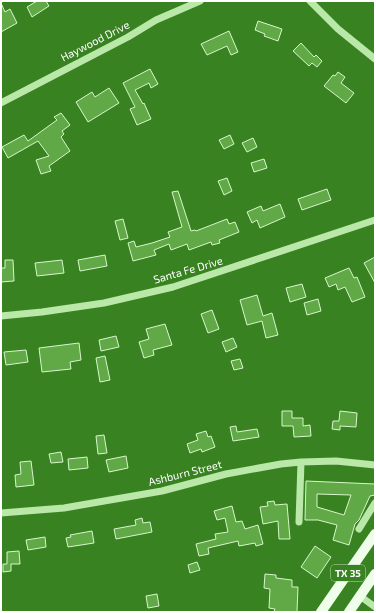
<svg xmlns="http://www.w3.org/2000/svg" width="376" height="613" viewBox="0 0 376 613" font-family="'Exo 2',sans-serif">
	<rect width="100%" height="100%" fill="#398221"/>
	<!-- building -->
	<path fill="#60a946" stroke="#d7f6cc" fill-rule="evenodd" d="M37,1H46L49,6L32,17L27,7Z
		M1,3L5,12L10,9L17,23L1,32Z
		M258,21L282,29L278,41L264,36L265,34L255,30Z
		M229,31L238,52L231,55L227,46L207,55L201,44Z
		M301,43L314,57L316,55L322,61L317,67L312,63L309,66L293,51Z
		M150,69L158,84L151,88L149,83L135,90L143,104L144,103L151,119L137,125L130,109L135,107L123,83Z
		M338,72L345,77L341,83L354,93L346,103L324,86L333,75L335,76Z
		M109,88L119,103L88,122L76,102L92,92L95,97Z
		M61,113L70,125L62,131L64,134L61,137L70,151L49,166L51,171L41,174L36,160L49,156L38,141L8,158L2,147L24,135L28,141L57,120L54,117Z
		M230,135L234,144L224,149L219,140Z
		M253,138L257,147L247,152L242,143Z
		M264,159L267,168L254,172L251,163Z
		M227,178L232,191L224,195L218,181Z
		M327,189L331,200L302,210L298,199Z
		M178,191L191,231L195,230L196,231L227,219L229,224L235,222L239,232L219,240L220,243L212,245L211,242L189,250L187,244L171,250L169,244L154,250L156,255L133,261L128,243L134,241L136,247L152,243L170,237L168,232L182,227L172,192Z
		M280,204L285,217L260,228L257,220L252,223L247,212L261,206L263,211Z
		M123,219L128,238L120,240L115,221Z
		M105,255L107,266L80,271L78,260Z
		M375,257V283L364,263Z
		M5,260H13L14,281L1,282V268H5Z
		M62,260L64,273L37,276L35,263Z
		M349,268L354,278L357,277L365,297L352,302L345,287L338,290L336,284L329,287L325,278Z
		M302,284L306,297L290,302L286,288Z
		M257,295L263,316L272,313L278,335L266,338L262,321L247,325L240,300Z
		M318,299L321,311L307,315L304,303Z
		M212,310L219,329L208,333L201,314Z
		M165,324L172,345L153,350L154,355L144,358L139,342L149,339L146,329Z
		M116,336L119,347L101,351L99,340Z
		M233,338L237,347L226,352L222,342Z
		M79,343L81,360L70,362L71,369L42,372L39,348Z
		M26,350L28,362L6,365L4,352Z
		M105,356L110,380L100,382L96,358Z
		M240,359L243,368L234,370L231,361Z
		M282,411H292V418H303V426L310,425L311,436L294,437L293,426H282Z
		M340,411L357,413L356,427L340,426V430L332,429L333,421H339Z
		M236,426L237,432L257,429L259,437L233,441L230,427Z
		M206,431L208,437L211,436L215,447L202,452L201,449L190,453L187,444L198,440L196,434Z
		M104,435L107,453L98,454L96,436Z
		M61,452L63,462L51,463L49,454Z
		M126,456L128,468L109,472L106,460Z
		M87,457L88,468L69,470L68,459Z
		M31,461L34,485L16,487L15,475L21,474L20,462Z
		M306,481L375,484V495L370,496L359,520L355,524L349,545L333,540L337,525L318,520H305ZM317,494L351,495L344,515L317,507Z
		M274,501L275,505L287,504L290,539H279L278,521L263,524L260,507L268,506L267,502Z
		M232,506L236,522L242,521L245,529L258,525L263,544L256,546L255,543L239,546L238,541L208,548L209,554L199,556L196,544L216,539L215,534L228,532L225,518L217,520L214,511Z
		M142,518L143,523L150,522L152,532L116,539L114,529L136,525L135,520Z
		M92,531L94,543L68,547L66,538L71,537L70,535Z
		M45,537L46,547L28,550L26,540Z
		M315,546L331,557L317,578L301,567Z
		M19,551L20,564H11V571L3,572V564H7V552Z
		M197,562L200,570L190,573L188,565Z
		M265,574L276,575V578L292,580V587H298L297,612H274L275,609L269,608L270,589L264,588Z
		M157,594L159,606L148,608L146,596Z"/>
	<g fill="none" stroke-linecap="round" stroke-linejoin="round">
		<!-- minor -->
		<path stroke="#b9e8a8" stroke-width="7" d="M310,1L338,29L375,59
			M1,103L128,37L156,20L200,1
			M1,316L42,312L104,303L173,287L375,220
			M1,513L64,508L162,491L226,474L281,464L301,462L336,461L375,465
			M299,522L301,462
			M359,529L375,503
			M360,596L375,607"/>
		<!-- major -->
		<path stroke="#effeeb" stroke-width="10" d="M321,612L375,534
			M349,612L375,574"/>
	</g>
	<g text-anchor="middle" stroke-width="4" stroke-linejoin="round" paint-order="stroke">
		<!-- shield labels -->
		<rect fill="#398221" stroke="#c4dabc" stroke-width="1" x="331" y="565" width="34" height="16" rx="3"/>
		<g font-size="10" font-weight="bold" fill="#fff">
			<text x="348" y="577">TX 35</text>
		</g>
		<!-- street labels -->
		<g font-size="11" fill="#fff" stroke="#398221">
			<text transform="translate(95 41) rotate(-27)" y="4">Haywood Drive</text>
			<text transform="translate(188 270) rotate(-16)" y="4">Santa Fe Drive</text>
			<text transform="translate(185 473) rotate(-14)" y="4">Ashburn Street</text>
		</g>
	</g>
	<!-- border -->
	<rect width="376" height="613" fill="none" stroke="#ffffff" stroke-width="4"/>
</svg>
